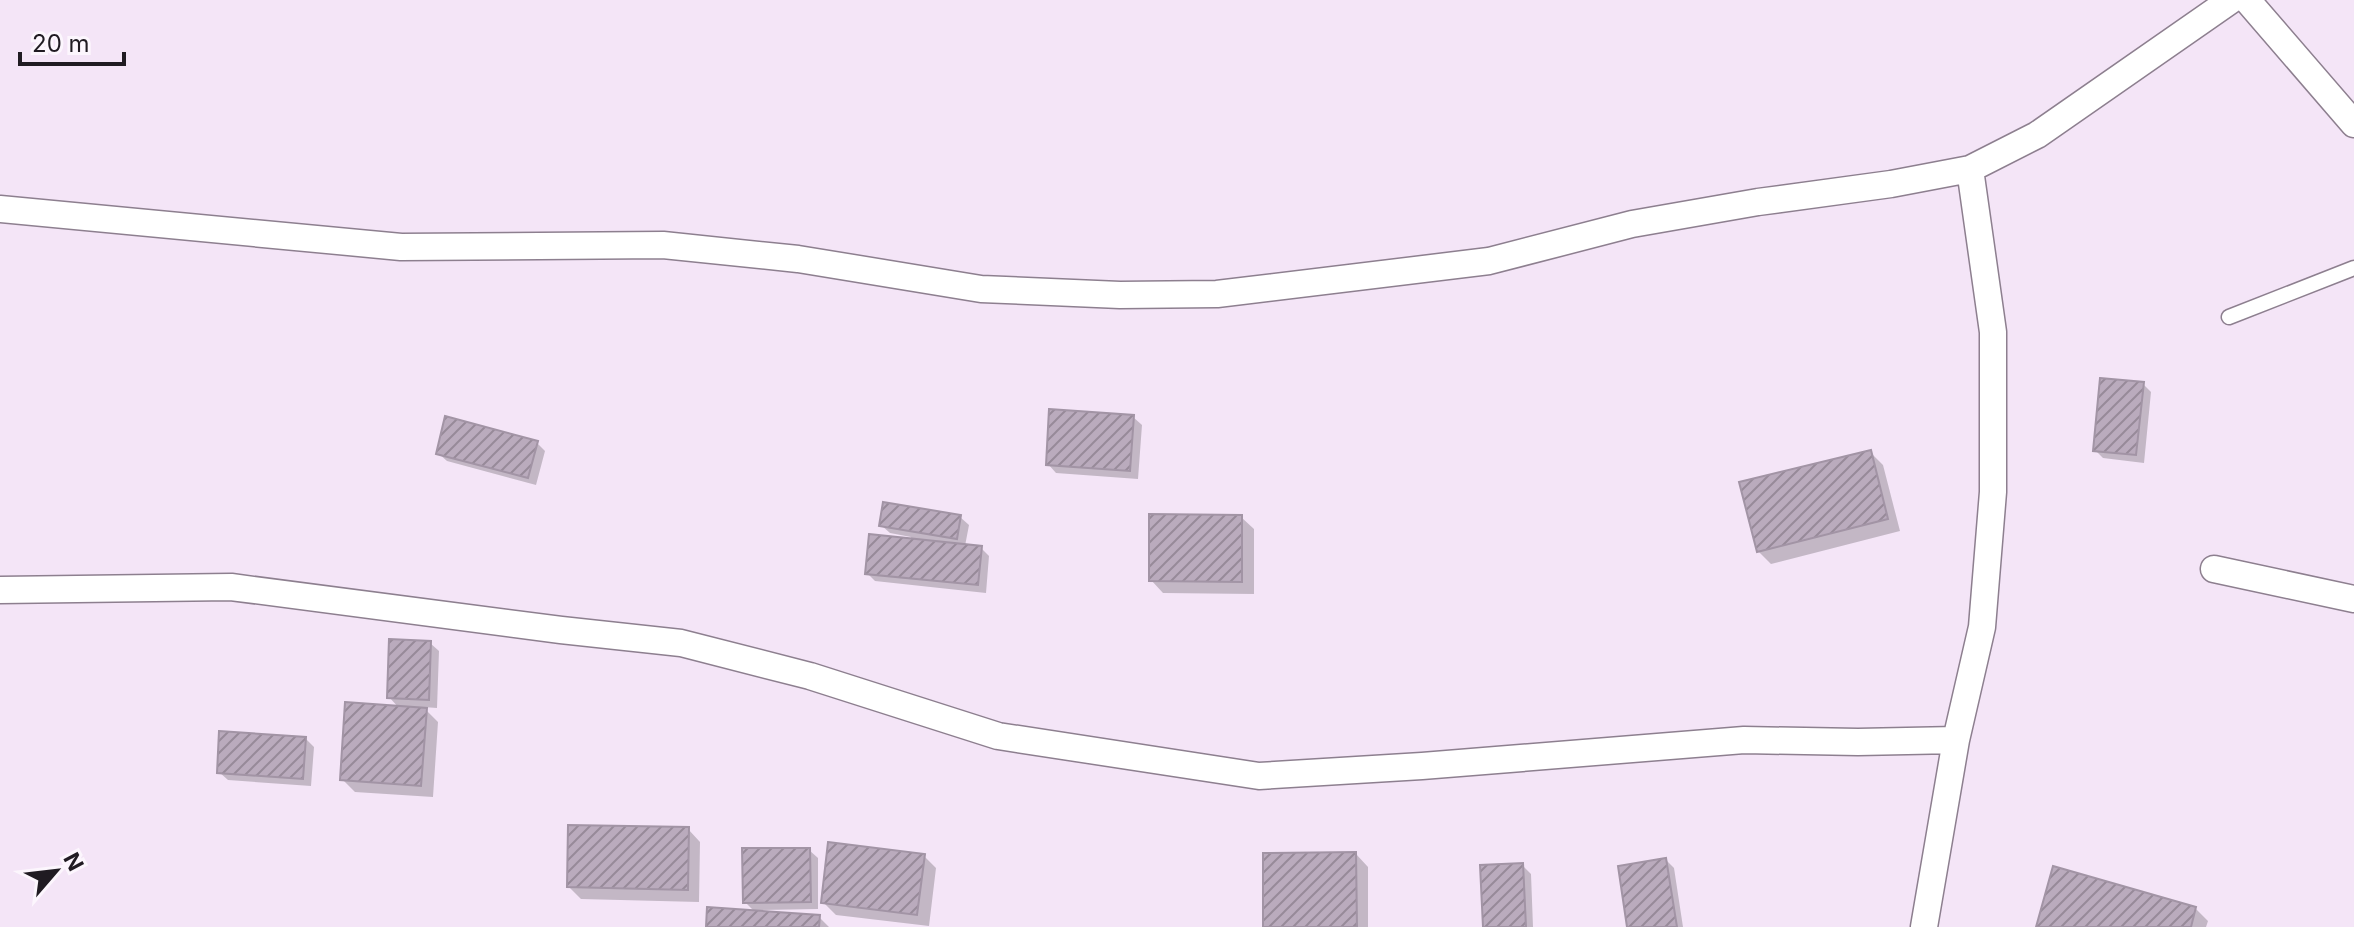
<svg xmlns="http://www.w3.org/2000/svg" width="2354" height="927" viewBox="0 0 2354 927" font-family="Inter,sans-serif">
	<defs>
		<pattern id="building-hatch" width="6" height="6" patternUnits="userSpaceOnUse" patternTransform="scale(2)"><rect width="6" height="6" fill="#baabbd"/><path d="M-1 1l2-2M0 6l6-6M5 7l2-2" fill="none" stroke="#978a99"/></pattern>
	</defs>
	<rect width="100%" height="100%" fill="#f4e5f7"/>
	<!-- shadow -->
	<path fill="#0003" d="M2143,384L2151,392L2144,463L2103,458L2095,450Z
		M1133,417L1142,425L1138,479L1056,473L1048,464Z
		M537,443L545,451L536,485L447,461L438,453Z
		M1870,452L1883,465L1900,531L1771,564L1758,551Z
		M960,517L969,525L965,546L981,548L989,556L986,593L875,581L867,573L910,540L911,537L890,533L881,525Z
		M1241,517L1254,529V594L1163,593L1151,580Z
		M430,643L439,651L437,708L423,707L438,722L433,797L355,792L342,779L399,708L389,697Z
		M305,738L314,747L311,786L228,780L219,772Z
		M688,829L700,842L699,902L581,899L569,887Z
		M809,850L818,858V909L762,910L761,913L819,917L829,927H708L756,913L745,902Z
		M1356,854L1368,867V927H1265Z
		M924,856L936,868L929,926L836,915L823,902Z
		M1666,860L1674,868L1683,927H1629Z
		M1522,865L1531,874L1533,927H1485Z
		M2195,908L2208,921L2206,927H2039Z"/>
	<!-- building -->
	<path fill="url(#building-hatch)" stroke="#a294a5" stroke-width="2" d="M2100,378L2144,382L2136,455L2093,451Z
		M1049,409L1134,415L1130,471L1046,465Z
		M445,416L538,441L528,478L436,454Z
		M1871,450L1888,519L1757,552L1739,482Z
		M883,502L961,515L957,539L879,526Z
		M1149,514L1242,515V582L1149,581Z
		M869,534L982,546L978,585L865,574Z
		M389,639L431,641L429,700L387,698Z
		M345,702L427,708L421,786L340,780Z
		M219,731L306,737L303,779L217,773Z
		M568,825L689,827L688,890L567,887Z
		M828,842L925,854L917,915L821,903Z
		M742,848H810L811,902L743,903Z
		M1356,852L1357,927H1263V853Z
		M1666,858L1677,927H1627L1618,866Z
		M1523,863L1526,927H1483L1480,865Z
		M2053,866L2196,907L2191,927H2036Z
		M707,907L820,915L819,927H706Z"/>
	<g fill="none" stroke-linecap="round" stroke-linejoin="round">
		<defs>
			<path id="service" d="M2229,317L2354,268"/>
			<path id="minor" d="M2247,0L2354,124
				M0,209L401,247L663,245L798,259L981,289L1120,295L1217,294L1489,261L1632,224L1758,202L1891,184L1970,169L2037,135L2231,0
				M2214,569L2354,599
				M0,590L231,587L561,630L681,643L810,676L998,736L1259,776L1422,766L1744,740L1858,742L1956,740
				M1924,927L1956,740L1982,627L1993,492V332L1970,169"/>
		</defs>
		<!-- service casing -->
		<use href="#service" stroke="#8d7f8f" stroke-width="17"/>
		<!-- minor casing -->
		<use href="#minor" stroke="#8d7f8f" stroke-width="29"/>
		<!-- service -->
		<use href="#service" stroke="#fff" stroke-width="14"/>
		<!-- minor -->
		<use href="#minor" stroke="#fff" stroke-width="26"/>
	</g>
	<!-- north arrow -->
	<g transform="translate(56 871) rotate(62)" stroke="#fcf6fd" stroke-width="6" paint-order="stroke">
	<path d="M0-6L14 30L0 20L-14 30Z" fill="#201b22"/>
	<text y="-12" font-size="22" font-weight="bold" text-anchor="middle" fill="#201b22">N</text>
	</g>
	<!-- scale -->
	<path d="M20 52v12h104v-12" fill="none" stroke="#201b22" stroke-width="4"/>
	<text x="32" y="52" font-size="24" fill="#201b22" stroke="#fcf6fd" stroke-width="6" paint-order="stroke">20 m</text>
</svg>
